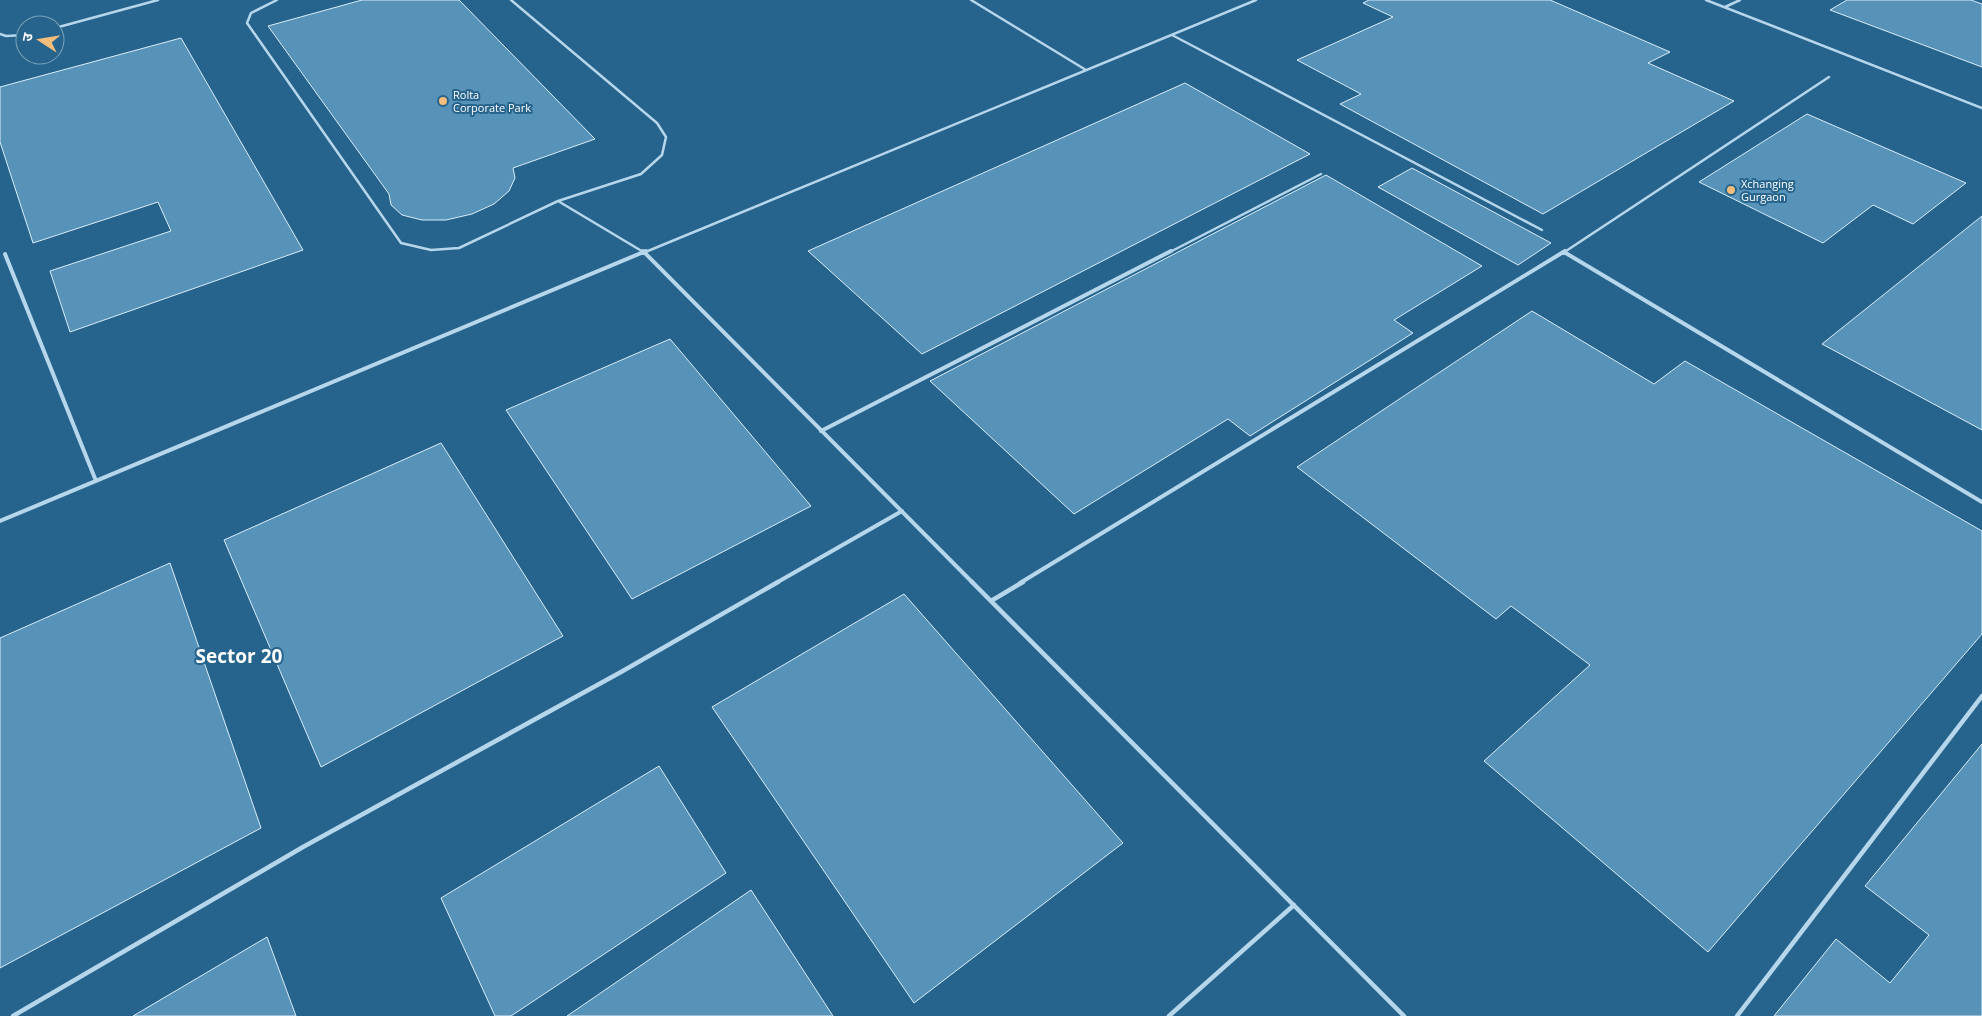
<svg xmlns="http://www.w3.org/2000/svg" width="1982" height="1016" viewBox="0 0 1982 1016" font-family="'Open Sans','Noto Sans Devanagari',sans-serif">
	<rect width="100%" height="100%" fill="#26648d"/>
	<!-- building -->
	<path fill="#5792b8" stroke="#daedf8" d="M362,0H459L595,139L513,168L515,178L509,191L494,204L472,214L446,220H422L402,215L391,205L389,194L268,26Z
		M1369,0H1550L1670,52L1648,63L1734,101L1543,214L1340,104L1361,94L1297,60L1393,17L1363,3Z
		M1847,0H1971L1982,4V67L1830,10Z
		M181,38L303,250L70,332L50,271L171,231L158,202L33,243L0,142V87Z
		M1185,83L1310,154L922,354L808,251Z
		M1807,114L1966,183L1913,224L1873,205L1823,243L1699,182Z
		M1412,168L1551,243L1518,265L1378,187Z
		M1326,175L1482,266L1394,320L1413,333L1250,436L1228,419L1074,514L930,381Z
		M1982,216V430L1822,344Z
		M1532,311L1654,384L1685,361L1982,531V634L1708,952L1484,761L1590,665L1511,606L1496,619L1297,467Z
		M670,339L811,506L632,599L506,410Z
		M441,443L563,636L321,767L224,540Z
		M170,563L261,828L0,968V638Z
		M904,594L1123,843L914,1003L712,707Z
		M1982,744V1016H1774L1836,939L1890,983L1929,935L1865,886Z
		M659,766L726,873L511,1016H495L441,898Z
		M751,890L833,1016H567Z
		M267,937L296,1016H133Z"/>
	<g fill="none" stroke-linecap="round" stroke-linejoin="round">
		<!-- lane-far2 -->
		<path stroke="#b6d6eb" stroke-width="2.5" d="M277,0L251,13L247,23L401,243L431,250L459,248L558,201L641,174L662,155L666,137L657,123L511,0
			M971,0L1086,70
			M1706,0L1982,108
			M1725,7L1740,0
			M55,28L158,0
			M0,34L6,36L25,35
			M1172,35L1542,230
			M558,201L645,253
			M643,253L1256,0
			M1168,253L1321,174
			M1563,253L1829,77"/>
		<!-- lane-far1 -->
		<path stroke="#b6d6eb" stroke-width="4" d="M643,251L973,583
			M1564,252L1982,502
			M5,254L96,481
			M821,431L1171,251
			M0,521L646,251
			M776,583L902,511
			M1020,583L1565,251"/>
		<!-- lane -->
		<path stroke="#b6d6eb" stroke-width="4.5" d="M972,582L1404,1016
			M991,601L1023,582
			M13,1016L303,847L621,672L778,582
			M1169,1016L1294,905
			M1737,1016L1982,696"/>
	</g>
	<!-- markers -->
	<g fill="#f4bd7b" stroke="#26648d" stroke-width="2">
		<circle cx="443" cy="101" r="5"/>
		<circle cx="1731" cy="190" r="5"/>
	</g>
	<g text-anchor="middle" stroke-width="4" stroke-linejoin="round" paint-order="stroke">
		<!-- far-poi labels -->
		<g font-size="11" fill="#fff" stroke="#26648d" text-anchor="start">
			<text x="453" y="99">Rolta<tspan x="453" dy="13">Corporate Park</tspan></text>
			<text x="1741" y="188">Xchanging<tspan x="1741" dy="13">Gurgaon</tspan></text>
		</g>
		<!-- district labels -->
		<g font-size="19" font-weight="bold" fill="#fff" stroke="#26648d">
			<text x="239" y="663">Sector 20</text>
		</g>
	</g>
	<!-- north arrow -->
	<g transform="translate(40 40) rotate(282)"><circle r="24" fill="#26648d" stroke="#7da2bb"/>
	<path d="M0-4L9 19L0 12L-9 19Z" fill="#f4bd7b"/>
	<text y="-8" font-size="14" font-weight="bold" text-anchor="middle" fill="#ffffff">उ</text>
	</g>
</svg>
